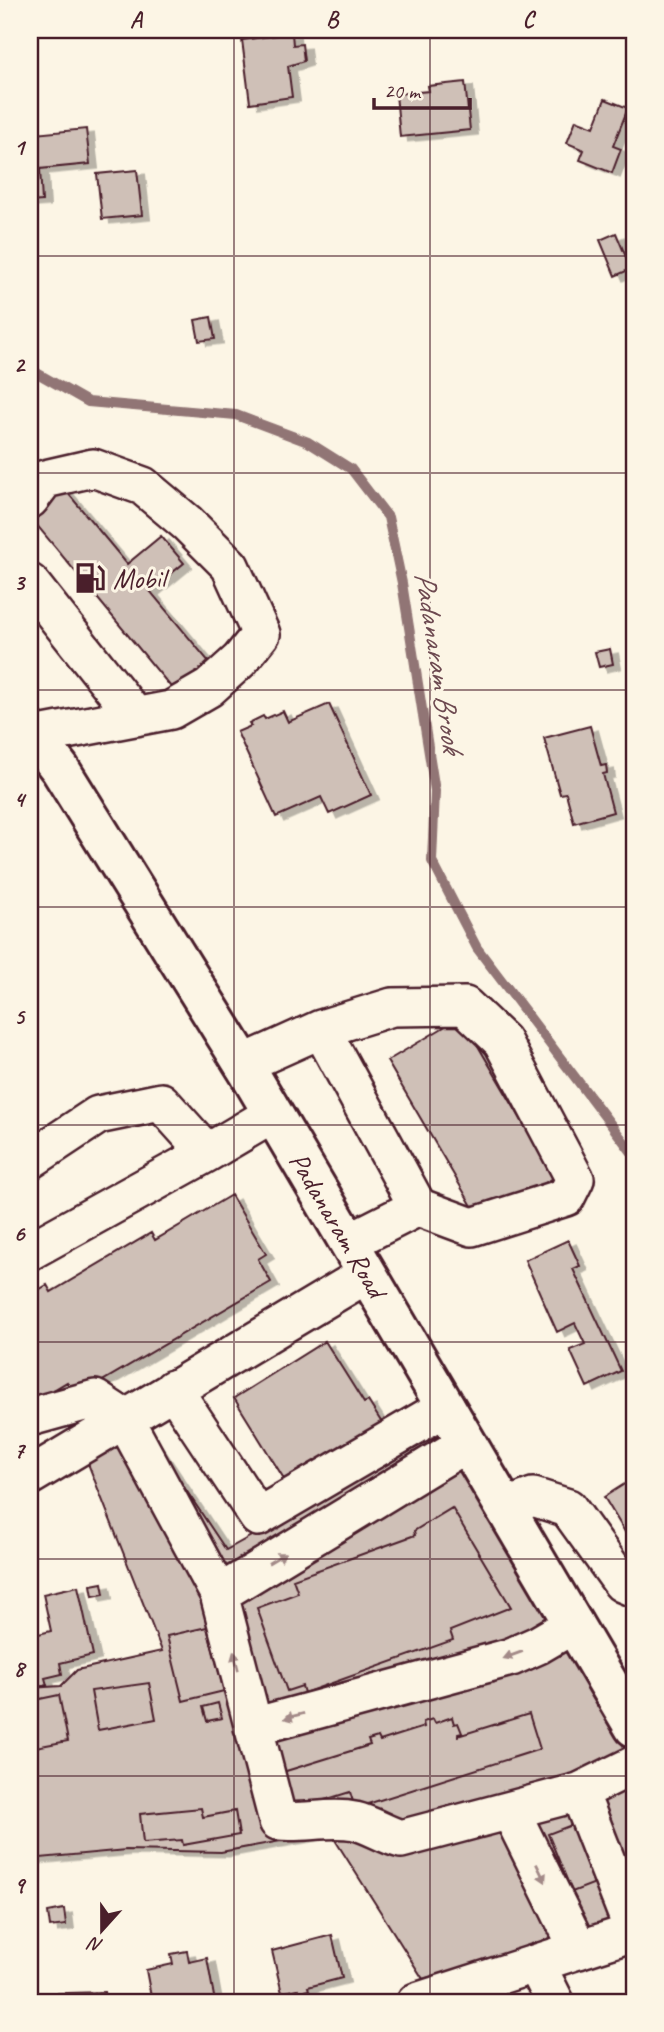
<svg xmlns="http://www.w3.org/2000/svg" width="664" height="2032" viewBox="0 0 664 2032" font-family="Caveat,sans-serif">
	<defs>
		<filter id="shadow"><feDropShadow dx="8" dy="4.5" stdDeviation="0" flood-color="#0004"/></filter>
	</defs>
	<rect width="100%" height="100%" fill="#fcf5e5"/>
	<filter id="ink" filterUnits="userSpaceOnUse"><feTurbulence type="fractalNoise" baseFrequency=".0143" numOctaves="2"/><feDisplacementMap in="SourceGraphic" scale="14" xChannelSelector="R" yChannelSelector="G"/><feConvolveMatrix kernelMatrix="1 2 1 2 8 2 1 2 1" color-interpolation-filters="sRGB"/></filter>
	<g filter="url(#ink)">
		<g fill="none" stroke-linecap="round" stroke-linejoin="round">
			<!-- stream -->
			<path stroke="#917474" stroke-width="10" d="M30,369L88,402L236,415L308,442L351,469L388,517L402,583L435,791L432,861L477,948L634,1155"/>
		</g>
		<!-- building -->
		<path fill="#cfc0b7" stroke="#4a1f2b" stroke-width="2" filter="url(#shadow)" d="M292,33L293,45L302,44L304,61L288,66L292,97L250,103L242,40Z
			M465,82L470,130L400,137L396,94L429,91L428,86Z
			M605,99L628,108L613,146L621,149L612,173L580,160L584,150L567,143L576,120L594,127Z
			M86,129L90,164L40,169L42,201L30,202V131L35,130V134Z
			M137,170L142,215L102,219L97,174Z
			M616,233L631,269L615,276L600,240Z
			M211,317L215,339L199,341L195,320Z
			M62,486L127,564L161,536L184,563L150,591L215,669L180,698L30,517V513Z
			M610,649L613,664L599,667L595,652Z
			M329,704L371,795L329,814L321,797L276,817L237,732L251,726L249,723L263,716L265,719L283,711L288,722Z
			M590,726L601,766L606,765L607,773L603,774L613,812L574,823L566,793L560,794L544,738Z
			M461,1017L555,1177L516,1200L472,1206L387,1061Z
			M231,1195L266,1254L258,1259L271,1282L75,1397L67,1382L30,1404V1295L47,1285L51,1292L151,1233L155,1240Z
			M568,1240L580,1266L573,1269L621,1371L587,1387L570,1350L585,1344L575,1323L557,1332L525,1260Z
			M325,1341L364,1403L368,1401L382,1423L291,1490L234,1398Z
			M144,1427L226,1550L437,1433L566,1644L634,1765V1916L423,1979L330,1832L221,1852L126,1850L30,1859V1688L61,1686L77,1670L162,1651L87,1461Z
			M634,1478V1547L604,1497Z
			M452,1508L511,1607L450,1631L453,1640L304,1693L302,1686L287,1691L257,1608L298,1593L293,1579L415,1535L414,1531Z
			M102,1583L104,1594L93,1596L91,1585Z
			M78,1586L93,1655L60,1663L62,1674L45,1678L47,1685L37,1687L36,1680L30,1681V1636L51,1631L43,1594Z
			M207,1627L224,1691L183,1701L167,1636Z
			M149,1683L156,1719L98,1730L91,1691Z
			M59,1695L68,1741L30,1748V1701Z
			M218,1703L222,1718L207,1721L203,1707Z
			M529,1714L540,1749L355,1808L350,1792L295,1809L283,1772L370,1745L368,1740L378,1737L380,1741L424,1727L423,1722L433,1719L435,1723L452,1717L454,1724L458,1723L462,1733L458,1734V1736Z
			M201,1808L203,1817L235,1811L239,1835L183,1845L182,1840L143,1843L140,1814Z
			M574,1824L598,1882L572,1892L548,1834Z
			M64,1909L66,1925L50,1927L48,1912Z
			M332,1935L342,1978L308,1987L309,1990L299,1992L298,1989L282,1993L272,1951Z
			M187,1951L189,1962L207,1958L215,2002H152L146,1970L173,1964L171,1954Z
			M105,1992V2002H30V1994Z"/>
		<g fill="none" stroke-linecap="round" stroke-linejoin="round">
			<defs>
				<path id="minor" d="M30,499L45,479L93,468L143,486L187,523L230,566L261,634L240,660L209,688L171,710L34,736
					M30,583L136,717
					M321,1029L392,1007L465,1006L502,1041L575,1179L566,1197L472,1227L418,1207
					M243,1064L321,1029L418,1207L349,1242
					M30,1160L98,1115L161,1102L207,1153L273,1114
					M30,1251L207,1153
					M173,1389L258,1517L446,1407
					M30,1417L95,1399L124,1418L219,1594L278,1821C303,1824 331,1816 355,1821C372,1825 385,1835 401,1839L579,1792L634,1765
					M30,1476L367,1274
					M505,1508L533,1497L568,1508L622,1583L634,1588
					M219,1594L467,1443
					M253,1727L511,1657L538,1645L574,1624
					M579,1792L634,1932
					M511,1812L579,1950
					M536,1964L555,2002
					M416,2002L634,1932"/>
				<g id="major">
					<path id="s1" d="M30,730L60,769L249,1073L634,1727"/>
				</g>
			</defs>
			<!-- minor casing -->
			<use href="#minor" stroke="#4a1f2b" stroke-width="42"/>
			<!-- major casing -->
			<use href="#major" stroke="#4a1f2b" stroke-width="44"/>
			<!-- minor -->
			<use href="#minor" stroke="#fcf5e5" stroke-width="37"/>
			<!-- major -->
			<use href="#major" stroke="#fcf5e5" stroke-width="38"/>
		</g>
		<!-- one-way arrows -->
		<defs><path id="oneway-solid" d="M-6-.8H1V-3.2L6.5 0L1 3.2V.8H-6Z" transform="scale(1.75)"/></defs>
		<g fill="#a38a88">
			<use href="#oneway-solid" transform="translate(277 1558) rotate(-31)"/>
			<use href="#oneway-solid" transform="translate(513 1655) rotate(160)"/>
			<use href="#oneway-solid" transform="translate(236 1661) rotate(-104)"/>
			<use href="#oneway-solid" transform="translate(294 1716) rotate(165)"/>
			<use href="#oneway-solid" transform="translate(541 1873) rotate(64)"/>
		</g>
	</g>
	<!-- grid -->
	<path fill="none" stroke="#4a1f2b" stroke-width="2" stroke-opacity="0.55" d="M234,30V2002M430,30V2002M30,256H634M30,473H634M30,690H634M30,907H634M30,1125H634M30,1342H634M30,1559H634M30,1776H634"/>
	<!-- icons -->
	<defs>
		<symbol id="fuel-bare" viewBox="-9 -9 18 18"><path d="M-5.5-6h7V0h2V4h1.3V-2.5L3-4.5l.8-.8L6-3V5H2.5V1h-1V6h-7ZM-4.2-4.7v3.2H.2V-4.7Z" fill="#4a1f2b" stroke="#fcf5e5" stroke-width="2.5" paint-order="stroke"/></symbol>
	</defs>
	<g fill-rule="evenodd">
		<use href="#fuel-bare" x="68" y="556" width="44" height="44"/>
	</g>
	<g text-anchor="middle" stroke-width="6" stroke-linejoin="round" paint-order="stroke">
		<!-- poi labels -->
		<g font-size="28" fill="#4a1f2b" stroke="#fcf5e5" text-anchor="start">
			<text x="113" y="588">Mobil</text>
		</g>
		<!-- street labels -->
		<g font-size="28" fill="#4a1f2b" stroke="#fcf5e5">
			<text dy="10" stroke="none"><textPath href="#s1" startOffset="583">Padanaram Road</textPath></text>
		</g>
		<!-- water labels -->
		<g font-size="30" font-style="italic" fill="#6d4950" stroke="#fcf5e5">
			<text transform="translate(439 662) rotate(81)" y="10">Padanaram Brook</text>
		</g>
	</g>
	<!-- margin -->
	<rect width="664" height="2032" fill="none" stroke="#fcf5e5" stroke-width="77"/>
	<!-- north arrow -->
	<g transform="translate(102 1930) rotate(201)" stroke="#fcf5e5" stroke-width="5" paint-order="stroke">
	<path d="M0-5L12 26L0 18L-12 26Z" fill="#4a1f2b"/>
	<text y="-10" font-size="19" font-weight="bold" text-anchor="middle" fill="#4a1f2b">N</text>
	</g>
	<!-- scale -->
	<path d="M374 98v10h96v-10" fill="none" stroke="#4a1f2b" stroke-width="3.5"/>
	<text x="384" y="98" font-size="21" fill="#4a1f2b" stroke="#fcf5e5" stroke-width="5" paint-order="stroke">20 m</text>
	<rect x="38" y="38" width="588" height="1956" fill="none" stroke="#4a1f2b" stroke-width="2.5"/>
	<g font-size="23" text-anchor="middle" font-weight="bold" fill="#4a1f2b">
		<text x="136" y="27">A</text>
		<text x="332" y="27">B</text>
		<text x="528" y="27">C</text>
		<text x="19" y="155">1</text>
		<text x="19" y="372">2</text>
		<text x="19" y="590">3</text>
		<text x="19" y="807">4</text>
		<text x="19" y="1024">5</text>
		<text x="19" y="1241">6</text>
		<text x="19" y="1458">7</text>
		<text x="19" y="1676">8</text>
		<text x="19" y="1893">9</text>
	</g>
</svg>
